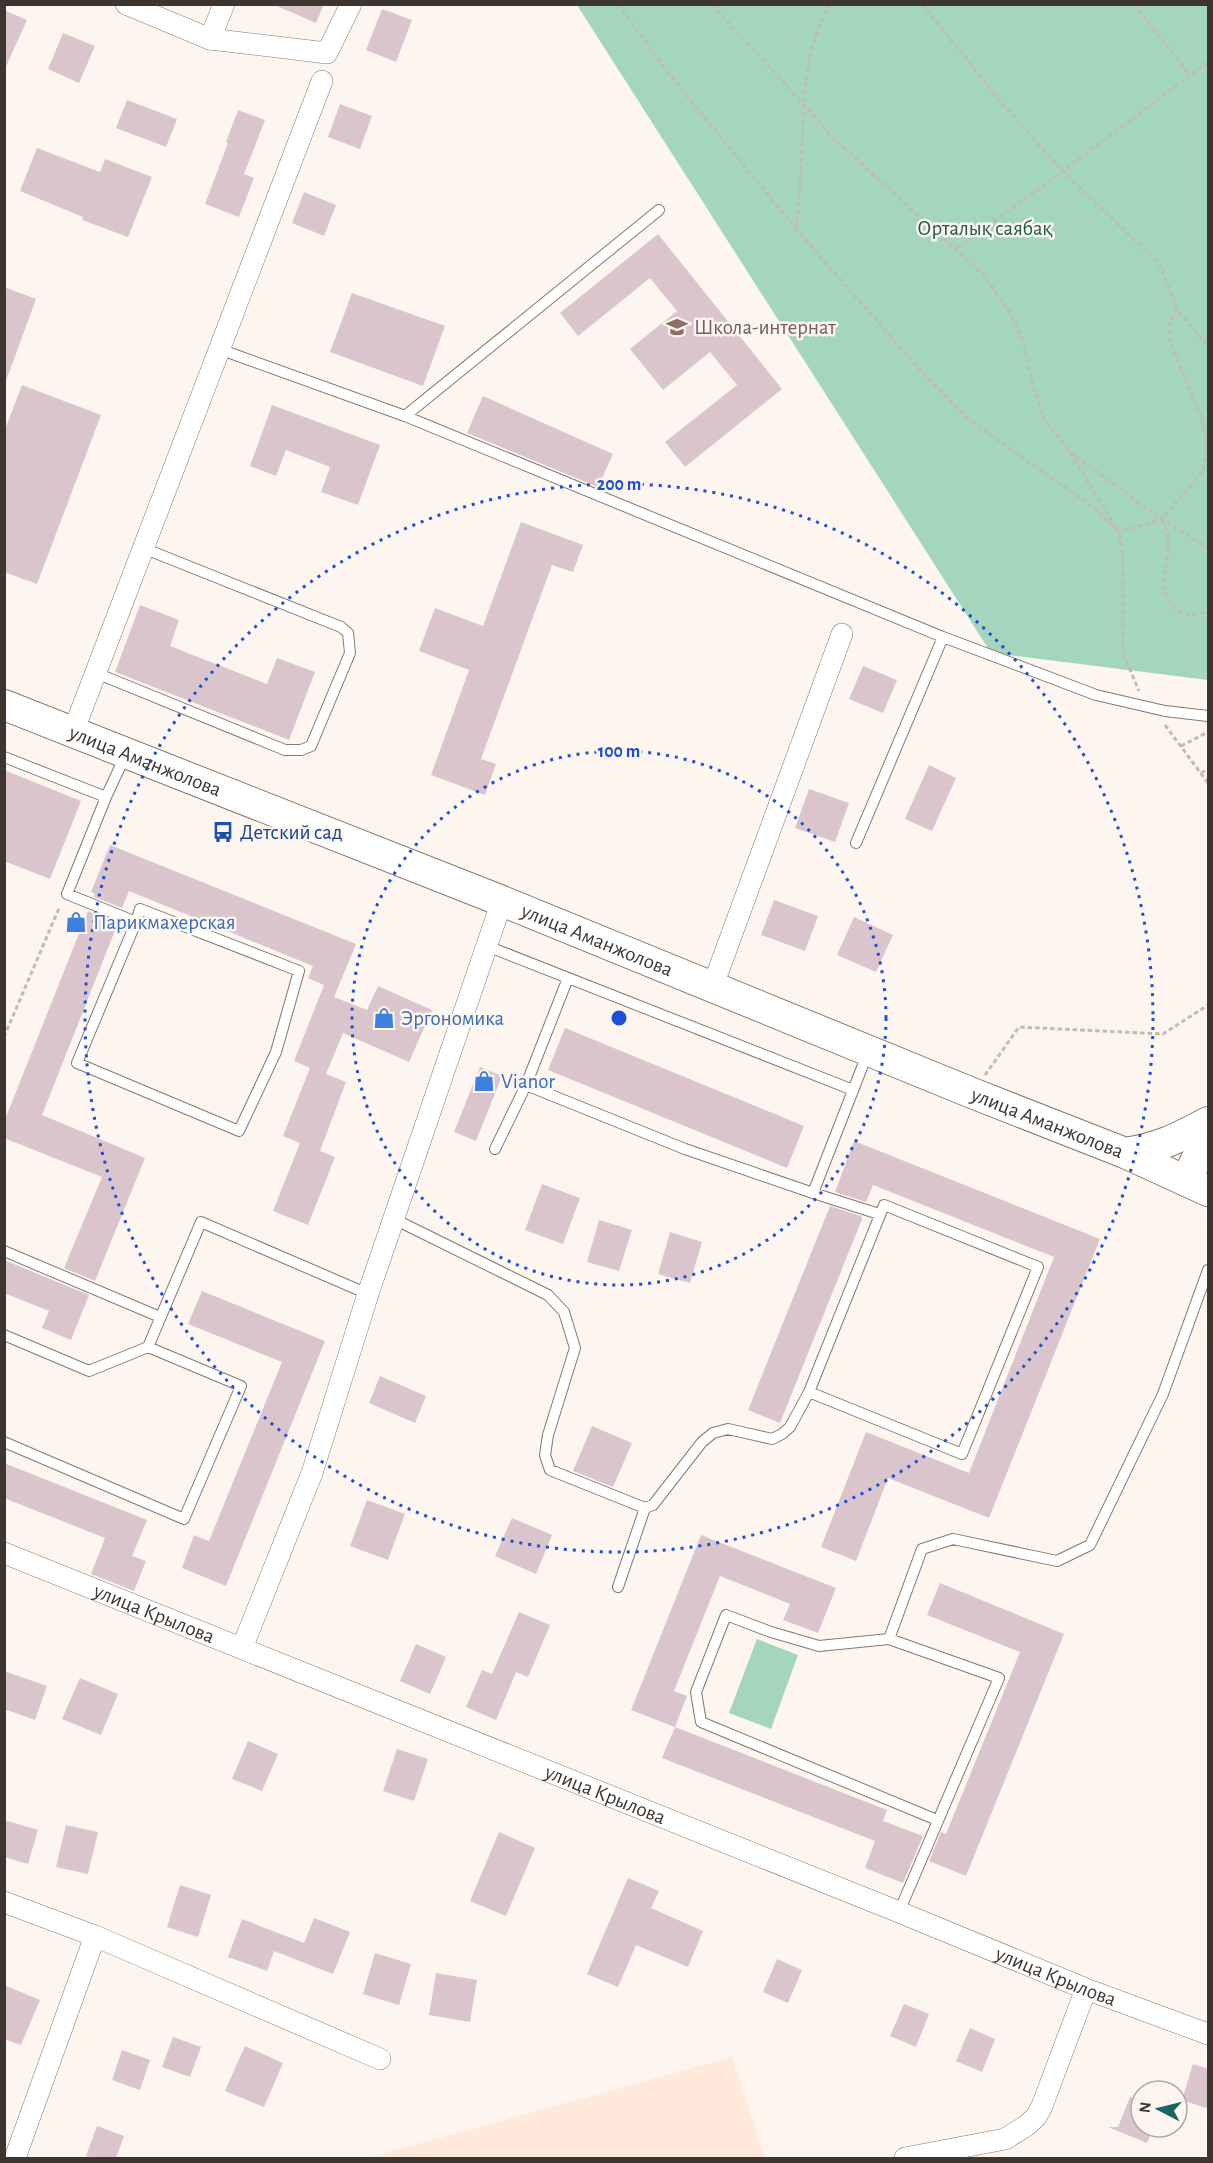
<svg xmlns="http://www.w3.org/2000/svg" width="1213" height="2163" viewBox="0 0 1213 2163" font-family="'Alegreya Sans',sans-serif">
	<rect width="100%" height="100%" fill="#fdf6f0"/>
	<!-- education -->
	<path fill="#fee9da" d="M732,2057L765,2158H369L371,2157Z"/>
	<!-- green -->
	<path fill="#a3d6bc" d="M577,5H1208V680L991,653Z
		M757,1639L798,1655L771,1729L729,1713Z"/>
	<!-- building -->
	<path fill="#dbc5cc" d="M272,4H324L316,23Z
		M382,9L412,20L396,62L366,50Z
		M4,10L27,20L4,71Z
		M63,33L95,46L79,83L48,69Z
		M127,100L177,119L166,147L116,128Z
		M340,104L372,116L360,149L328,137Z
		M238,110L265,120L244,174L254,178L239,217L205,204L228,143L226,142Z
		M37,148L100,172L105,159L152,177L128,237L82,220L83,217L20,191Z
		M304,192L336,205L324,236L292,223Z
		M658,234L782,389L685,467L665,442L737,385L710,352L663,390L630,349L677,311L650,278L578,336L560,313Z
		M4,287L36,299L6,381H4Z
		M352,293L445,326L423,386L330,352Z
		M22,385L101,415L37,584L4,572V432Z
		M483,396L613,454L598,487L467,433Z
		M272,405L380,445L358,505L321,492L330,467L286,450L276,476L250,466Z
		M521,522L583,545L573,572L552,565L481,759L496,764L485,795L431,775L469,670L419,651L435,608L483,626Z
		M140,605L179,620L170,646L267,684L277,658L315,672L289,740L115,672Z
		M863,666L897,680L883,713L849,699Z
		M929,765L956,778L932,831L905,819Z
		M4,770L81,801L50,879L4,861Z
		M809,789L849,803L835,842L795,828Z
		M110,845L356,944L334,997L367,1010L378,986L432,1010L409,1062L343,1033L326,1074L346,1082L320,1151L335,1157L308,1225L273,1211L300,1143L283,1136L310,1068L294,1061L324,985L308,978L313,966L129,891L122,908L94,897L95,894L91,892Z
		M774,900L818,916L805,951L761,935Z
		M88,911L118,923L42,1115L145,1158L95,1281L64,1268L102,1177L4,1138V1122Z
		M854,917L893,935L876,972L837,955Z
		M565,1028L804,1126L787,1168L548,1070Z
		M480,1067L502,1076L476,1141L454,1132Z
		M854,1141L1100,1239L989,1518L888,1478L856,1561L821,1547L866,1432L969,1473L1054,1257L873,1185L866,1202L835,1192Z
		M542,1184L580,1198L563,1244L525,1230Z
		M830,1206L861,1216L862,1219L780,1423L748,1410Z
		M599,1220L632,1230L619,1271L587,1262Z
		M670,1232L702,1242L690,1283L658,1274Z
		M4,1260L89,1295L71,1340L42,1328L49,1311L4,1293Z
		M202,1291L325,1341L226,1586L182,1568L194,1535L209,1541L282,1362L188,1324Z
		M380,1376L426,1396L415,1423L369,1403Z
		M592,1426L632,1443L613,1487L573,1471Z
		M4,1463L147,1520L132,1556L146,1561L134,1591L91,1574L105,1538L4,1498Z
		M367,1500L405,1514L388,1560L350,1546Z
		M512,1518L552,1535L536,1574L495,1556Z
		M701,1535L836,1588L818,1633L783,1620L790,1604L720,1576L674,1691L687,1696L675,1727L631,1710Z
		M940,1583L1064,1634L966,1876L929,1861L941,1832L946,1834L1020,1652L927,1615Z
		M519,1612L550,1625L528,1677L516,1672L496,1720L466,1707L482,1670L492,1674Z
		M416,1644L446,1657L430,1694L400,1681Z
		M4,1671L47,1686L35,1720L4,1709Z
		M80,1678L118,1694L101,1735L62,1719Z
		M675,1727L887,1810L883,1821L923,1836L903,1883L865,1868L875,1841L662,1758Z
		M248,1741L278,1754L262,1791L232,1779Z
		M397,1749L428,1759L414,1801L383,1791Z
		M4,1820L38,1830L28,1864L4,1857Z
		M66,1825L98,1832L88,1874L56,1867Z
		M499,1832L535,1848L506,1916L470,1901Z
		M628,1878L659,1891L651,1908L703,1931L688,1967L636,1945L618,1987L587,1974Z
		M180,1885L211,1895L198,1937L167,1927Z
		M314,1918L350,1932L333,1974L274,1951L267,1971L228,1957L242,1919L304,1943Z
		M375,1953L411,1964L399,2005L363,1994Z
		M777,1959L802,1970L788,2003L763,1992Z
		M436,1973L477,1980L470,2022L429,2015Z
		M4,1985L40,2000L21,2045L4,2039Z
		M904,2004L929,2014L916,2047L890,2036Z
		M970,2028L995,2039L982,2072L956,2061Z
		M173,2037L201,2047L190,2077L162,2067Z
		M245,2046L283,2063L264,2107L225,2091Z
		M122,2050L150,2060L140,2090L112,2080Z
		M1193,2064L1209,2069V2109L1182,2100Z
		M1130,2097L1141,2101V2127H1154L1147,2143L1108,2127H1118Z
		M97,2126L124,2136L116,2158H94L86,2156Z"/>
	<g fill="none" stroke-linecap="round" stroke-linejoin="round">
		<defs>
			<path id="service" d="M219,349L405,416L659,210
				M405,416L943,637
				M96,673L285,750H301L311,746L350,653L348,633L341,627L143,548
				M126,754L106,797L67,894L136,922L140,909L299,971L276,1052L239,1131L77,1063L136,922
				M4,757L106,797
				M856,843L943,637L1096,695L1165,711L1208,716
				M487,946L853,1090
				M868,1052L813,1193L879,1214
				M526,1085L685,1149L813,1193
				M495,1149L526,1085L568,978
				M884,1205L1038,1267L962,1454L809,1392Z
				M394,1219L548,1295L564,1312L575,1348L548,1435L545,1455L550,1470L645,1508L653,1505L702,1442L713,1433L728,1429L772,1439L782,1434L790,1427L809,1392
				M4,1251L160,1317
				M4,1335L89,1371L148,1347L201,1222L368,1294
				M4,1442L184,1519L241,1386L148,1347
				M618,1587L645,1508
				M889,1639L819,1646L771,1632L726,1615L696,1692L701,1722L937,1820
				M899,1912L999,1678L889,1639L922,1549L953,1539L1057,1561L1090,1545L1163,1394L1208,1270"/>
			<g id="minor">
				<path d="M126,4L210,39L224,4"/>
				<path d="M210,39L327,53L351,4"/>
				<path d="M73,732L322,81"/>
				<path d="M712,988L842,634"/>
				<path id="s1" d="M4,1553L899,1912L1086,1989L1208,2034"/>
				<path d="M242,1648L312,1473L368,1294L502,901"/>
				<path d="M4,1902L95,1936L380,2059"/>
				<path d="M15,2158L95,1936"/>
				<path d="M905,2158L1005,2139L1026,2126L1036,2117L1042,2106L1086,1989"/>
			</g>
			<g id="secondary">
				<path id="s2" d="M4,705L502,901L972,1093L1125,1153L1208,1191"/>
				<path d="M1125,1153C1159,1148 1178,1138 1208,1122"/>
				<path d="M1186,1181L1208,1134"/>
			</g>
		</defs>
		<!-- service casing -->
		<use href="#service" stroke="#87786b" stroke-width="12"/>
		<!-- minor casing -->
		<use href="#minor" stroke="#87786b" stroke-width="22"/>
		<!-- secondary casing -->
		<use href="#secondary" stroke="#87786b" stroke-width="32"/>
		<!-- path -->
		<path stroke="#c2bbb5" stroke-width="3" stroke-dasharray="4.5 3" stroke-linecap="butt" d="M618,4L665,69L796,229L920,370L967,418L1098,511L1119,532L1123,554V653L1139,691
			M711,4L803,103L831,136L983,274L1011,314L1024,343L1031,378L1044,419L1070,452L1162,519L1208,548
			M922,4L1006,108L1063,171L957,249
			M1134,4L1190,75
			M1208,62L1063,171L1160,265L1177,310L1208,346
			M796,229C798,210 800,192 801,173C804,116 800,55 830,4
			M1070,453L1119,532L1162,519L1203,471L1206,454V438L1201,416L1170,342V321L1177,310
			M1162,519C1164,525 1167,531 1168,537C1171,563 1153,590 1177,610C1187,617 1198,615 1208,611
			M1165,725L1208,783
			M1181,746L1208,732
			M1201,773L1208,769
			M4,1037L60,906
			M985,1075L1019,1027L1163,1034L1208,1005"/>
		<!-- service -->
		<use href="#service" stroke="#fff" stroke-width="10"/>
		<!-- minor -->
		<use href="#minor" stroke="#fff" stroke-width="21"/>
		<!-- secondary -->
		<use href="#secondary" stroke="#fff" stroke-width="30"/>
	</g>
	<!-- distance rings -->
	<g fill="none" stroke="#1d4ed8" stroke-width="3" stroke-dasharray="3 6">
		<circle cx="619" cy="1018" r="267"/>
		<circle cx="619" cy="1018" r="534"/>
	</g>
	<!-- icons -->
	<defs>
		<symbol id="school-bare" viewBox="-9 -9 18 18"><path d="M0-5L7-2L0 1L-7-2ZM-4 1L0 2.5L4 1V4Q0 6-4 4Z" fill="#8d6e63" stroke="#fdf6f0" stroke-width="2.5" paint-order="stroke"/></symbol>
		<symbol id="bus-bare" viewBox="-9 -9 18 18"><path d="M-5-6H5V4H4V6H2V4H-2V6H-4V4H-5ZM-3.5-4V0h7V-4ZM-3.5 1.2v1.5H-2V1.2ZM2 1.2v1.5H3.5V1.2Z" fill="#1a4fb4" stroke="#fdf6f0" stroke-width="2.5" paint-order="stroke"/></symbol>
		<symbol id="shop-bare" viewBox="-9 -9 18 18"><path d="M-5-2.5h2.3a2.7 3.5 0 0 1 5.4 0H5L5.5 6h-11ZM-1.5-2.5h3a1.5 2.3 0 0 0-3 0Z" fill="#3f7fe0" stroke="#fdf6f0" stroke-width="2.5" paint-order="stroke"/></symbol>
	</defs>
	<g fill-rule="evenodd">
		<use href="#school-bare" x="662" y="312" width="30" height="30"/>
		<use href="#bus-bare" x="208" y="817" width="30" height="30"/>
		<use href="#shop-bare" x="61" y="907" width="30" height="30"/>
		<use href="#shop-bare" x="369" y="1003" width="30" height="30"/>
		<use href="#shop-bare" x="469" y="1066" width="30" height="30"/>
	</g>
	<g text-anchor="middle" stroke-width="5" stroke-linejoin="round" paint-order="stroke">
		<!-- park labels -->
		<g font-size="21" fill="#1d5c42" stroke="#fdf6f0">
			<text x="985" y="235">Орталық саябақ</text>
		</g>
		<!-- education labels -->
		<g font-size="21" fill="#785e54" stroke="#fdf6f0" text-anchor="start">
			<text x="694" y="334">Школа-интернат</text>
		</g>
		<!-- street labels -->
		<g font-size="21" fill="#3c3530" stroke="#fdf6f0">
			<text dy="7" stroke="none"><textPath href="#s2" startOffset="152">улица Аманжолова</textPath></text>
			<text dy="7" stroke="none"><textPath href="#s2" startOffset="638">улица Аманжолова</textPath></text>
			<text dy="7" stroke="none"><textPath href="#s2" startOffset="1124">улица Аманжолова</textPath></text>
			<text dy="7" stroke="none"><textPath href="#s1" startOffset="162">улица Крылова</textPath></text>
			<text dy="7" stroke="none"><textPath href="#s1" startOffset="648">улица Крылова</textPath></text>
			<text dy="7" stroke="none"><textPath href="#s1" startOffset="1134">улица Крылова</textPath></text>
		</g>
		<!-- transit labels -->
		<g font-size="21" fill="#164399" stroke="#fdf6f0" text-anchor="start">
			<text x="240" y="839">Детский сад</text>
		</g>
		<!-- shop labels -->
		<g font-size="21" fill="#366cbe" stroke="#fdf6f0" text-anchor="start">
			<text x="93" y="929">Парикмахерская</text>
			<text x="401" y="1025">Эргономика</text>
			<text x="501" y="1088">Vianor</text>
		</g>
	</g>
	<circle cx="619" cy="1018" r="9" fill="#1d4ed8" stroke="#fdf6f0" stroke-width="3"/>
	<g font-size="18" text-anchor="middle" font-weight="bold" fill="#1d4ed8" stroke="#fdf6f0" stroke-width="5" stroke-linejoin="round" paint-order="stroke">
		<text x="619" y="490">200 m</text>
		<text x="619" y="757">100 m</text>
	</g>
	<!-- border -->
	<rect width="1213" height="2163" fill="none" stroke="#3c3530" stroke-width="12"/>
	<!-- north arrow -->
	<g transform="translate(1159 2109) rotate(277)"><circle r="28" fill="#fdf6f0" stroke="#b0a9a3" stroke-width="1.5"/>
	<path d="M0-4.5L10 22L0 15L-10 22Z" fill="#166566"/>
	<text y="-9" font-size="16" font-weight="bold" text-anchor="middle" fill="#3c3530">N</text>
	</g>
</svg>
